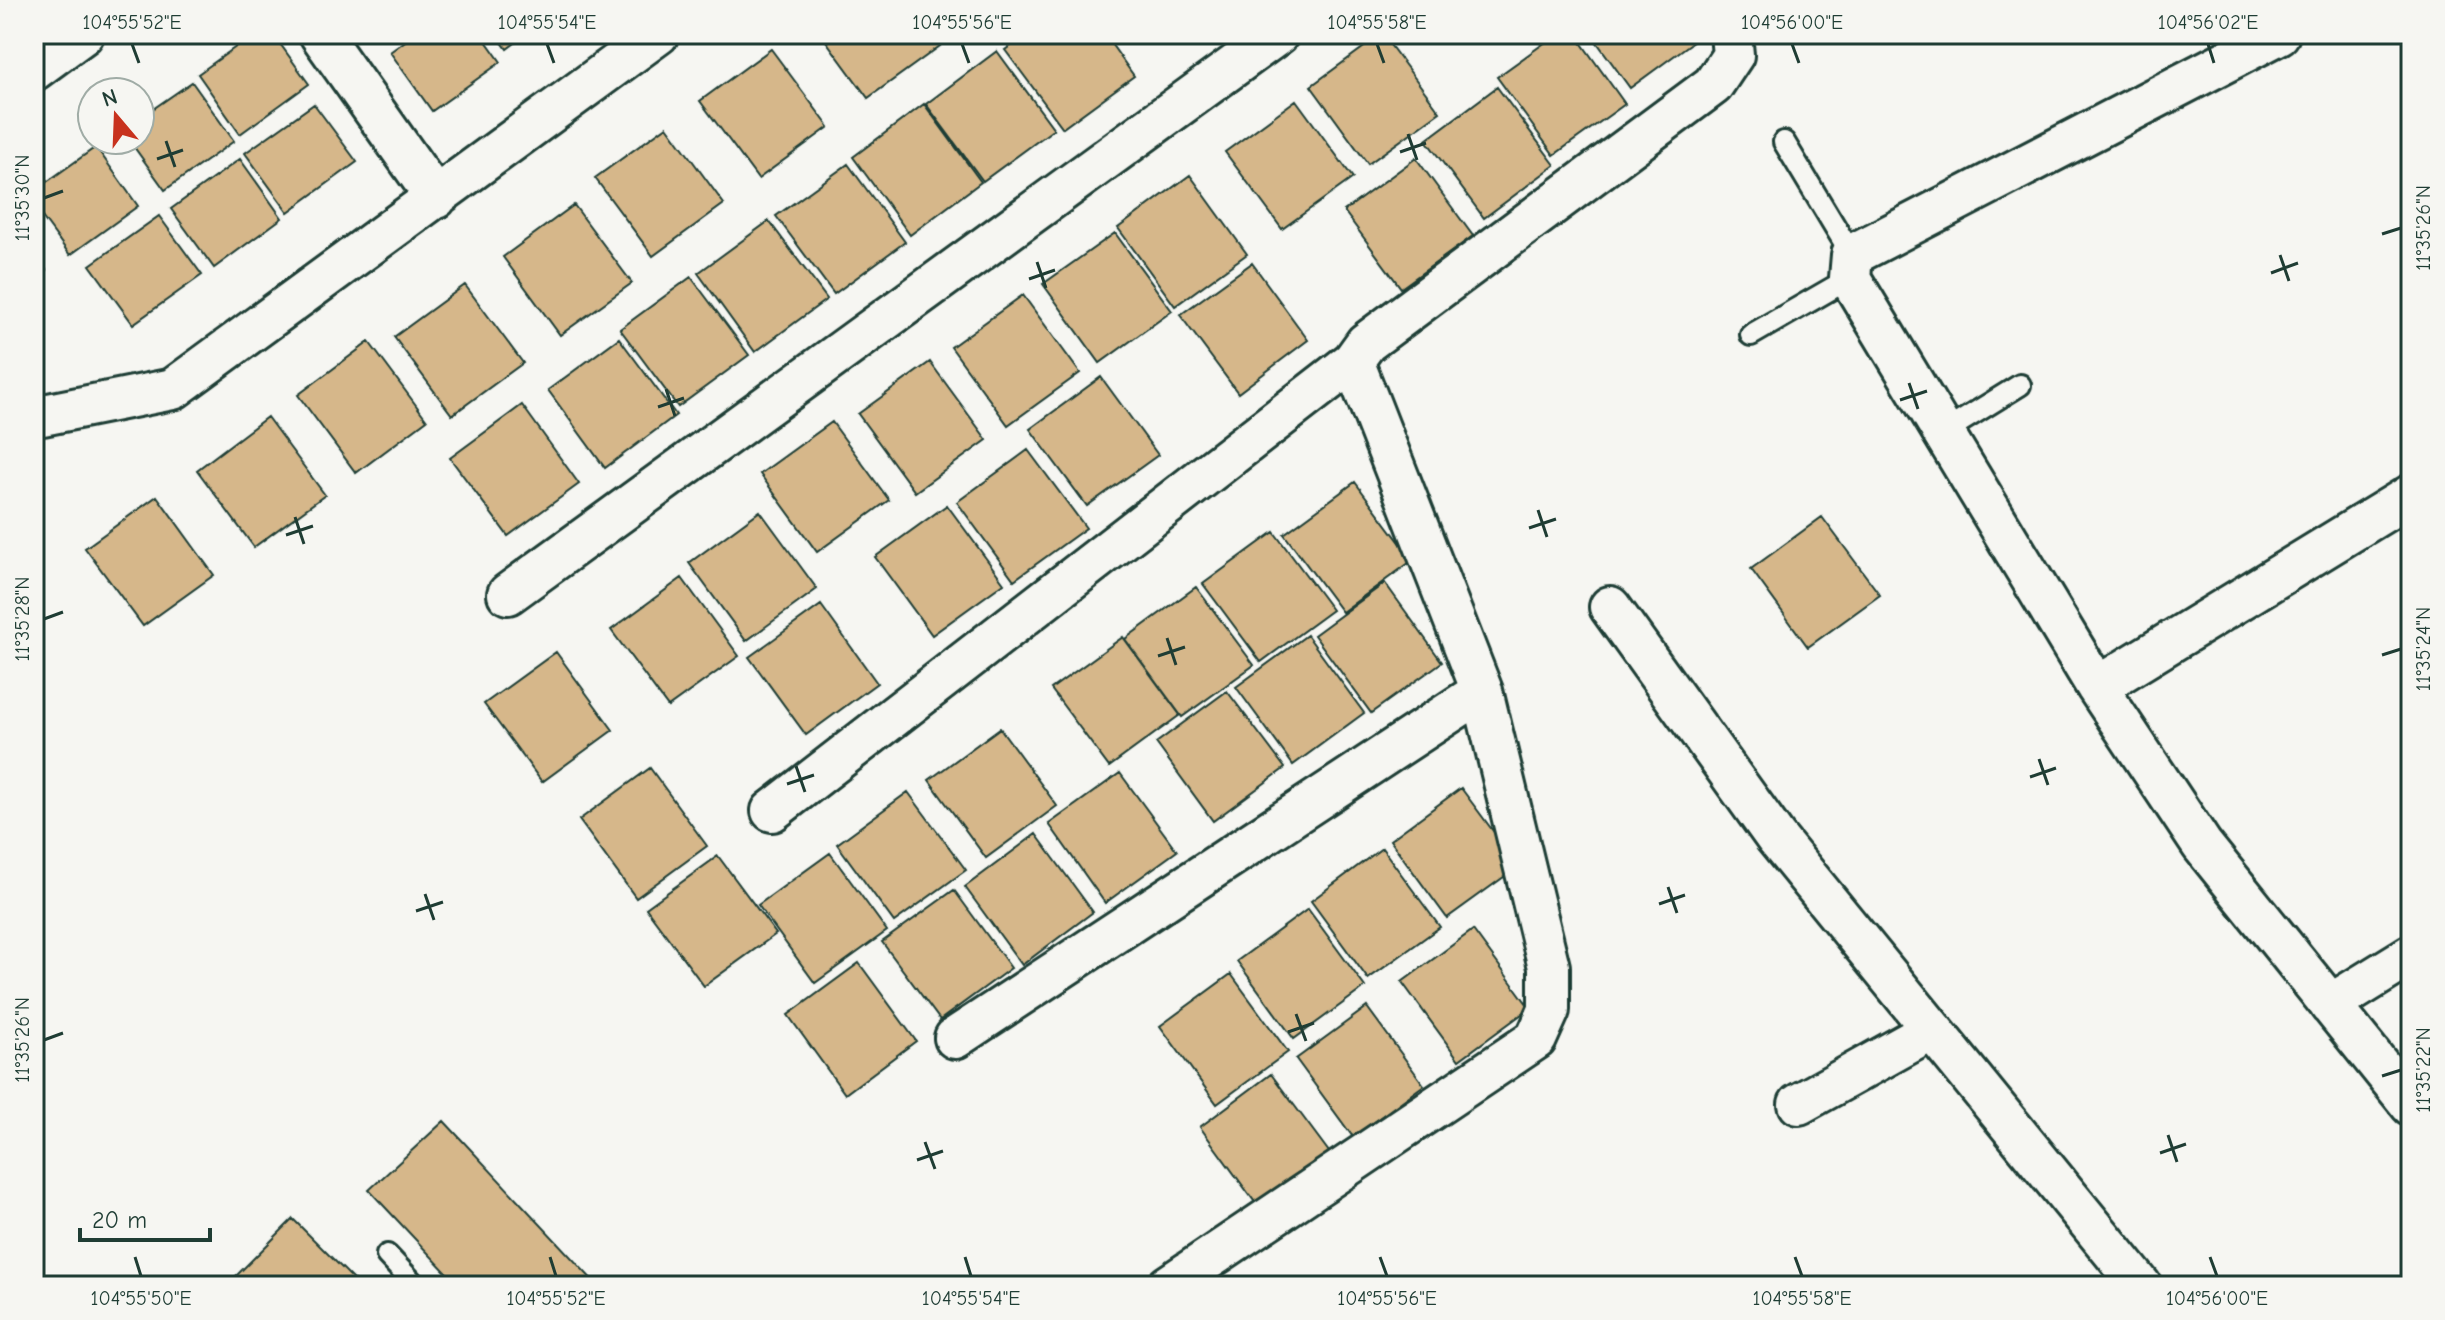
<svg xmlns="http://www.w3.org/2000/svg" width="2445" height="1320" viewBox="0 0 2445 1320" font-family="'Comic Neue',sans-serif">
	<rect width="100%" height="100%" fill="#f6f6f2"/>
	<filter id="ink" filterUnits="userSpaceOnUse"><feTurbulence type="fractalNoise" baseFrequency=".0125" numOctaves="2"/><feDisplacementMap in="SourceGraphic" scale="16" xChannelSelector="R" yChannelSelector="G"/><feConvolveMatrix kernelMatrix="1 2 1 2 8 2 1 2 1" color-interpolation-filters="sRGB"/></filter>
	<g filter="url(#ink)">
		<!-- building -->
		<path fill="#d6b78a" stroke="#1f3d34" stroke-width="2" d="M254,34H273L309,84L240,134L198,74Z
			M415,34H481L501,62L432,111L390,52Z
			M496,34H527L507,49Z
			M821,34H931L940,46L868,98Z
			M1027,34H1104L1134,76L1063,128L1005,50Z
			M1382,34L1440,112L1368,164L1311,86Z
			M1557,34H1575L1625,104L1554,155L1497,77Z
			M1591,34H1700L1701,36L1630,88Z
			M771,49L829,127L758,179L700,101Z
			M997,51L1054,129L983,181L926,104Z
			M192,82L234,141L165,190L129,140H140V118Z
			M1497,87L1555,165L1484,218L1426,140Z
			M1296,100L1353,178L1282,229L1225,152Z
			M314,104L357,162L288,212L245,153Z
			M924,104L981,182L910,235L853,157Z
			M667,126L724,204L653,256L595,178Z
			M96,147L138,206L70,255L34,206V191Z
			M1416,158L1473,236L1401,288L1344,211Z
			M240,159L282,218L214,268L171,209Z
			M848,164L905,242L834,294L776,216Z
			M1190,175L1247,254L1175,306L1118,228Z
			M574,205L632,283L560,335L503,257Z
			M159,216L202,275L133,324L90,265Z
			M769,221L827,299L755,352L698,273Z
			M1115,233L1172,311L1100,363L1043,284Z
			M34,253L46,270L34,279Z
			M1252,263L1308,340L1238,393L1180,315Z
			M691,277L749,355L678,407L620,329Z
			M465,285L523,363L452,415L394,337Z
			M1023,295L1080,373L1008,425L951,347Z
			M619,338L676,415L605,468L548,390Z
			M369,342L427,420L356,473L298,395Z
			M930,362L987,440L915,492L858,414Z
			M1101,377L1158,455L1087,506L1030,429Z
			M522,405L579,484L508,536L450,458Z
			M267,417L325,495L254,547L197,470Z
			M832,422L889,500L817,552L760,474Z
			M1028,450L1086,528L1014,580L957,502Z
			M1355,482L1413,560L1342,612L1284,534Z
			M157,496L214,575L143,626L85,548Z
			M947,505L1004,583L932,635L875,557Z
			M760,511L817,589L746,641L689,563Z
			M1822,517L1880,595L1808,647L1751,569Z
			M1274,532L1332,610L1261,662L1203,584Z
			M682,578L739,656L668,707L611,630Z
			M1385,583L1442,662L1371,713L1314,635Z
			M1196,587L1254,665L1182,717L1125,639Z
			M821,605L877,683L806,735L749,657Z
			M1307,635L1364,713L1293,765L1236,687Z
			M1123,637L1180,715L1109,767L1051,689Z
			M556,652L613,730L542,782L484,704Z
			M1227,691L1285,768L1213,821L1156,743Z
			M1000,728L1057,806L986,858L929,780Z
			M650,768L707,846L636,898L579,820Z
			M1120,773L1177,851L1105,903L1049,824Z
			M1461,788L1519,866L1447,918L1390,840Z
			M908,792L966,870L894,922L837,844Z
			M1036,834L1093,912L1022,965L965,887Z
			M1382,848L1440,927L1368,979L1311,901Z
			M830,853L887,931L815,983L758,905Z
			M718,856L776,934L704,986L646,908Z
			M954,890L1011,968L940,1020L882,942Z
			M1308,909L1365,987L1294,1039L1237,961Z
			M1473,930L1530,1008L1459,1060L1402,982Z
			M859,963L916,1041L845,1094L788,1015Z
			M1231,974L1288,1052L1217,1104L1160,1026Z
			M1367,1007L1424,1085L1353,1137L1296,1059Z
			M1271,1074L1329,1152L1257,1205L1200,1127Z
			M444,1121L598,1286H459L369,1190Z
			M293,1219L360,1286H236L231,1281Z"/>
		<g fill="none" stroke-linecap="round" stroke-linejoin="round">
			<defs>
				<path id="service" d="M1784,142L1852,255
					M1751,335L1850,278
					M1944,432L2020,385
					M387,1255L416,1286"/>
				<path id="minor" d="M320,34L436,198
					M2279,34L1852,255L1850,278L2097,687L2202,845L2411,1105
					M34,70L83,34
					M34,413L43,415L173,389L658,34
					M508,594L1278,34
					M1610,607L1776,838L2141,1286
					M2097,687L2411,495
					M772,811L1353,361L1366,343L1713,85L1733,55L1731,34
					M2330,1005L2411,955
					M955,1038L1482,691
					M1799,1104L1932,1030
					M1168,1286L1536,1039L1549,1010V967L1482,691L1353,361"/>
			</defs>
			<!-- service casing -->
			<use href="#service" stroke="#1f3d34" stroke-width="26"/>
			<!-- minor casing -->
			<use href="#minor" stroke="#1f3d34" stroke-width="46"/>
			<!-- service -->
			<use href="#service" stroke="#f6f6f2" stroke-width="20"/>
			<!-- minor -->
			<use href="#minor" stroke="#f6f6f2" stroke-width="40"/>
		</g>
	</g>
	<!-- ticks -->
	<path fill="none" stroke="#1f3d34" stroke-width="3" d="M132,44L139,63M547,44L554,63M962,44L969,63M1377,44L1384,63M1792,44L1799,63M2208,44L2214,63M1408,134L1417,160M166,141L175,167M1400,152L1426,143M157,159L183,150M44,198L63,191M2382,234L2401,228M2280,255L2289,281M1037,262L1046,288M2271,273L2298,263M1029,279L1055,270M1909,383L1918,409M666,389L675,416M1900,400L1927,391M658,407L684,398M1538,510L1547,537M295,517L304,544M1529,528L1556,519M286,535L313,526M44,619L63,612M1167,638L1176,665M2382,655L2401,649M1158,656L1185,647M2039,759L2048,785M796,766L805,792M2030,777L2056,768M787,784L814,775M1668,887L1677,913M425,894L434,920M1659,904L1685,895M416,911L443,902M1296,1014L1306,1041M1288,1032L1314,1023M44,1040L63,1033M2382,1076L2401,1070M2168,1135L2177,1162M925,1142L935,1169M2160,1153L2186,1144M917,1160L943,1151M135,1257L141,1276M550,1257L556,1276M965,1257L971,1276M1380,1257L1387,1276M1795,1257L1802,1276M2210,1257L2217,1276"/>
	<!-- margin -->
	<rect width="2445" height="1320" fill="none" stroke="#f6f6f2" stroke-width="88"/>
	<!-- north arrow -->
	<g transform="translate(116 116) rotate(341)"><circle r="38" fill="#f6f6f2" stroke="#a0aca6" stroke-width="2"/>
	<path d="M0-6L14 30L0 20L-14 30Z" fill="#c8321e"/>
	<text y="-12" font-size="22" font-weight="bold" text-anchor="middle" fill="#1f3d34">N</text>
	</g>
	<!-- scale -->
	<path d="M80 1228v12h130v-12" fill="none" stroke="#1f3d34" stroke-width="4"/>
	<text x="92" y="1228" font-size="24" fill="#1f3d34" stroke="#f6f6f2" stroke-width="6" paint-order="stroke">20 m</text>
	<rect x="44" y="44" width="2357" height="1232" fill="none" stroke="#1f3d34" stroke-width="3"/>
	<g font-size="20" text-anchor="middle" fill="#1f3d34">
		<text x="132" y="29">104°55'52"E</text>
		<text x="547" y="29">104°55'54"E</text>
		<text x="962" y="29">104°55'56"E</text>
		<text x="1377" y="29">104°55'58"E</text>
		<text x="1792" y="29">104°56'00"E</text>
		<text x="2208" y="29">104°56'02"E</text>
		<text transform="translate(22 198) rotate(-90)" y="7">11°35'30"N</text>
		<text transform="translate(2423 228) rotate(-90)" y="7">11°35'26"N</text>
		<text transform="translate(22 619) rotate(-90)" y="7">11°35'28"N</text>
		<text transform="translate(2423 649) rotate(-90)" y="7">11°35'24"N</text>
		<text transform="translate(22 1040) rotate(-90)" y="7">11°35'26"N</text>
		<text transform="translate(2423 1070) rotate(-90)" y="7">11°35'22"N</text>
		<text x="141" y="1305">104°55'50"E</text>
		<text x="556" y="1305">104°55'52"E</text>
		<text x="971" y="1305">104°55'54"E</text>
		<text x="1387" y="1305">104°55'56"E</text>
		<text x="1802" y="1305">104°55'58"E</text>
		<text x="2217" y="1305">104°56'00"E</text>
	</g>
</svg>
